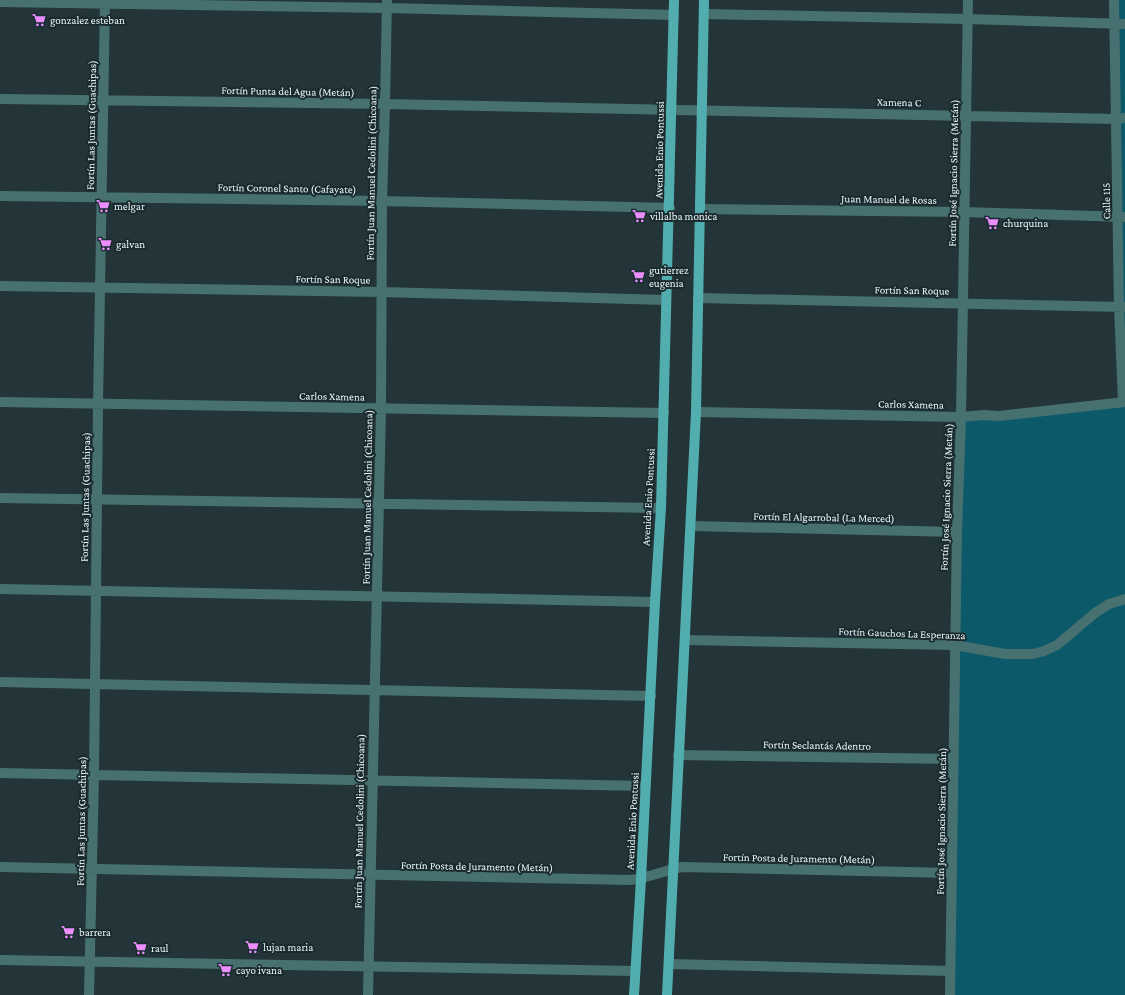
<svg xmlns="http://www.w3.org/2000/svg" width="1125" height="995" viewBox="0 0 1125 995" font-family="'Crimson Pro',serif">
<rect width="100%" height="100%" fill="#233539"/>
<path fill="#0b5969" d="M1115 0H1125V995H953L963 419 1122 405Z"/>
<g fill="none" stroke-linecap="round" stroke-linejoin="round">
<path stroke="#477170" stroke-width="10" d="M1114 0 1119 307 1123 402
M0 2 387 8 674 15
M704 14 967 19 1125 24
M0 99 385 104 1116 119 1125 118
M0 196 382 201 670 208
M700 209 964 212 1125 217
M0 286 381 292 666 300
M698 298 1125 307
M0 402 664 413
M696 412 961 417 984 415 999 416 1125 402
M0 498 661 508
M691 526 957 532
M0 589 655 602
M685 640 955 645 1005 654H1033L1044 651 1057 645 1095 613 1109 604 1125 599
M0 682 651 696
M678 755 954 759
M0 773 646 786
M0 867 630 880C649 878 665 870 683 867L952 873
M0 960 635 971
M669 964 950 971
M89 995 94 775 98 405 105 0
M368 995 381 409 382 201 385 104 387 0
M950 995 957 532 961 417 968 0"/>
<path stroke="#52aeae" stroke-width="10" d="M634 995 641 879 655 602 661 508 674 0
M667 995 696 412 704 0"/>
</g>
<defs>
<g id="supermarket-bare" transform="scale(1.08)"><path d="M-6-5.5h2.5l.6 2H6L4.5 2H-2.5L-4.4-4H-6ZM-1.5 3.2a1.3 1.3 0 1 0 .1 0ZM3 3.2a1.3 1.3 0 1 0 .1 0Z" fill="#ea8dfd" stroke="#192b2f" stroke-width="2.5" paint-order="stroke"/></g>
</defs>
<g fill-rule="evenodd">
<use href="#supermarket-bare" x="39" y="20"/>
<use href="#supermarket-bare" x="103" y="206"/>
<use href="#supermarket-bare" x="639" y="216"/>
<use href="#supermarket-bare" x="992" y="223"/>
<use href="#supermarket-bare" x="105" y="244"/>
<use href="#supermarket-bare" x="638" y="276"/>
<use href="#supermarket-bare" x="68" y="932"/>
<use href="#supermarket-bare" x="252" y="947"/>
<use href="#supermarket-bare" x="140" y="948"/>
<use href="#supermarket-bare" x="225" y="970"/>
</g>
<g text-anchor="middle" stroke-width="4" stroke-linejoin="round" paint-order="stroke">
<g font-size="11" fill="#ecf7fa" stroke="#192b2f" text-anchor="start">
<text x="50" y="24">gonzalez esteban</text>
<text x="114" y="210">melgar</text>
<text x="650" y="220">villalba monica</text>
<text x="1003" y="227">churquina</text>
<text x="116" y="248">galvan</text>
<text x="649" y="274">gutierrez<tspan x="649" dy="13">eugenia</tspan></text>
<text x="79" y="936">barrera</text>
<text x="263" y="951">lujan maria</text>
<text x="151" y="952">raul</text>
<text x="236" y="974">cayo ivana</text>
</g>
<g font-size="11" fill="#ecf7fa" stroke="#192b2f">
<text transform="translate(288 91) rotate(1)" y="4">Fortín Punta del Agua (Metán)</text>
<text transform="translate(899 102) rotate(1)" y="4">Xamena C</text>
<text transform="translate(91 125) rotate(-89)" y="4">Fortín Las Juntas (Guachipas)</text>
<text transform="translate(659 150) rotate(-89)" y="4">Avenida Enio Pontussi</text>
<text transform="translate(371 173) rotate(-89)" y="4">Fortín Juan Manuel Cedolini (Chicoana)</text>
<text transform="translate(953 173) rotate(-89)" y="4">Fortín José Ignacio Sierra (Metán)</text>
<text transform="translate(287 188) rotate(1)" y="4">Fortín Coronel Santo (Cafayate)</text>
<text transform="translate(889 199) rotate(1)" y="4">Juan Manuel de Rosas</text>
<text transform="translate(1106 201) rotate(-91)" y="4">Calle 115</text>
<text transform="translate(333 279) rotate(1)" y="4">Fortín San Roque</text>
<text transform="translate(912 290) rotate(1)" y="4">Fortín San Roque</text>
<text transform="translate(332 396) rotate(1)" y="4">Carlos Xamena</text>
<text transform="translate(911 404) rotate(1)" y="4">Carlos Xamena</text>
<text transform="translate(85 497) rotate(-89)" y="4">Fortín Las Juntas (Guachipas)</text>
<text transform="translate(367 497) rotate(-89)" y="4">Fortín Juan Manuel Cedolini (Chicoana)</text>
<text transform="translate(648 497) rotate(-87)" y="4">Avenida Enio Pontussi</text>
<text transform="translate(946 497) rotate(-88)" y="4">Fortín José Ignacio Sierra (Metán)</text>
<text transform="translate(824 517) rotate(1)" y="4">Fortín El Algarrobal (La Merced)</text>
<text transform="translate(902 633) rotate(2)" y="4">Fortín Gauchos La Esperanza</text>
<text transform="translate(817 745) rotate(1)" y="4">Fortín Seclantás Adentro</text>
<text transform="translate(81 821) rotate(-89)" y="4">Fortín Las Juntas (Guachipas)</text>
<text transform="translate(359 821) rotate(-89)" y="4">Fortín Juan Manuel Cedolini (Chicoana)</text>
<text transform="translate(632 821) rotate(-87)" y="4">Avenida Enio Pontussi</text>
<text transform="translate(941 821) rotate(-89)" y="4">Fortín José Ignacio Sierra (Metán)</text>
<text transform="translate(799 858) rotate(1)" y="4">Fortín Posta de Juramento (Metán)</text>
<text transform="translate(477 866) rotate(1)" y="4">Fortín Posta de Juramento (Metán)</text>
</g>
</g>
</svg>
